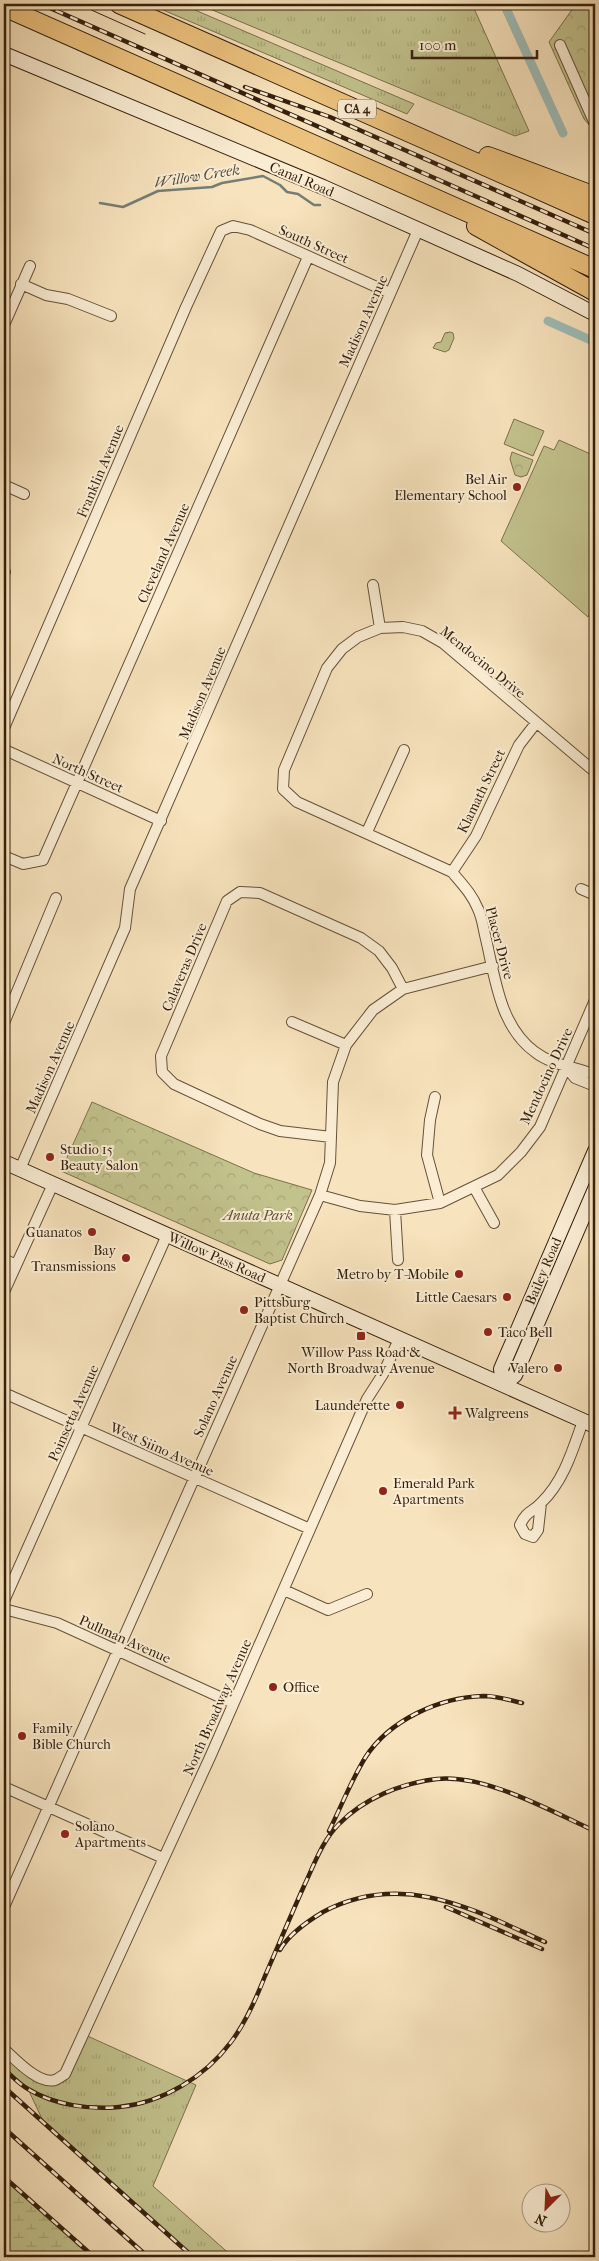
<svg xmlns="http://www.w3.org/2000/svg" width="599" height="2261" viewBox="0 0 599 2261" font-family="'IM FELL French Canon',serif">
<defs>
<pattern id="grass-tufts" width="24" height="20" patternUnits="userSpaceOnUse" patternTransform="scale(1.25)"><rect width="24" height="20" fill="#c2c28d"/><path d="M3 7l-1-3M5 7V3M7 7l1-3M15 17l-1-3M17 17v-4M19 17l1-3" fill="none" stroke="#a7a678"/></pattern>
<pattern id="wetland-marsh" width="20" height="14" patternUnits="userSpaceOnUse" patternTransform="scale(1.25)"><rect width="20" height="14" fill="#c2c28d"/><path d="M1 5h8M5 5V1M11 12h8M15 12V8" fill="none" stroke="#a7a678"/></pattern>
<pattern id="park-crowns" width="20" height="18" patternUnits="userSpaceOnUse" patternTransform="scale(1.25)"><rect width="20" height="18" fill="#c2c28d"/><path d="M2 6a3 3 0 1 1 6 0M12 15a3 3 0 1 1 6 0" fill="none" stroke="#a7a678"/></pattern>
</defs>
<rect width="100%" height="100%" fill="#f7e3bd"/>
<filter id="stains"><feTurbulence type="fractalNoise" baseFrequency=".004" numOctaves="4"/><feColorMatrix values="0 0 0 0 .2 0 0 0 0 .09 0 0 0 0 .02 0 0 0 .5 -.17"/></filter>
<radialGradient id="worn" r=".72"><stop offset=".6" stop-color="#630" stop-opacity="0"/><stop offset="1" stop-color="#630" stop-opacity=".3"/></radialGradient>
<path fill="url(#grass-tufts)" stroke="#7c714d" d="M149 4H181L414 104 407 114Z
M198 4H472L529 131 515 136Z
M83 2034 196 2085 153 2186 233 2257H193L44 2123 28 2089 4 2069V2049L41 2078 65 2074Z"/>
<path fill="url(#wetland-marsh)" stroke="#7c714d" d="M4 2177V2178L93 2257H4Z"/>
<path fill="url(#park-crowns)" stroke="#7c714d" d="M576 4H595V132L584 119 549 42Z
M450 332 453 333 454 338 449 350 445 352 433 348 436 343 441 342 445 333Z
M512 452 533 460 527 475 521 477 515 475 510 459Z
M92 1102 254 1173 312 1190 282 1260 270 1264 61 1171Z"/>
<path fill="#c2c28d" stroke="#7c714d" d="M514 419 544 431 533 456 504 444Z
M559 440 595 456V602L588 617 501 541 544 446 554 450Z"/>
<g fill="none" stroke-linecap="round" stroke-linejoin="round">
<path stroke="#757e74" stroke-width="2.5" d="M100 203 123 207 158 191 212 187 222 183 263 176 280 185 287 192 298 194 314 205H320"/>
<path stroke="#9fbdb8" stroke-width="9" d="M504 4 563 133
M548 321 595 342"/>
<g stroke="#665139" stroke-width="12">
<path id="street" d="M560 45 595 124
M21 284 46 295 68 299 111 316
M4 325 30 266
M4 485 24 494
M4 571 5 572
M373 585 380 628
M4 728 186 307 221 231 233 226 250 230 390 293
M4 748 5 750 161 821
M595 772 443 643 422 631 403 627 380 628 358 637 342 649 327 668 284 770 283 789 297 802 452 872C462 884 472 894 478 909 482 917 483 926 485 935 495 976 499 1026 535 1052 553 1066 575 1066 595 1075
M367 832 404 750
M4 856 23 864 43 860 308 257
M452 872 476 836 519 745 536 723
M581 889 595 895
M292 1022 346 1045
M4 1023 56 898
M566 1067 575 1078 595 1086
M435 1097 430 1120 427 1155 440 1203
M331 1137 280 1131 260 1124 174 1084 162 1072 161 1056 227 901 240 892 260 893 361 938 379 951 392 968 403 989
M20 1169 125 928 130 889 418 230
M474 1187 494 1223
M320 1195 360 1206 395 1210 440 1203 498 1175 521 1152 540 1127 595 1000
M395 1210 398 1260
M4 1259 16 1265
M4 1292 53 1184
M4 1393 310 1529
M541 1503 538 1530 533 1537 525 1534 520 1525C527 1510 532 1513 541 1503 564 1481 573 1449 583 1421
M284 1590 328 1610 367 1594
M4 1601 167 1235
M4 1609 57 1623 233 1703
M4 1787 163 1858
M4 1907 320 1195 330 1163 333 1082 346 1045 373 1010 403 989 493 966
M4 2049C15 2059 39 2085 55 2080 58 2079 62 2076 65 2074L211 1755 367 1399 383 1374 399 1339"/>
</g>
<g stroke="#35200d" stroke-width="16">
<path id="secondary" d="M4 54 323 187 518 274 595 314
M4 1162 595 1426
M503 1385 501 1369 595 1151
M503 1385 515 1375 595 1189"/>
</g>
<g stroke="#35200d" stroke-width="20">
<path id="highway" d="M119 4 595 215
M4 7 595 269
M488 156 595 196
M476 226 595 292"/>
</g>
<use href="#street" stroke="#faedd4" stroke-width="10"/>
<use href="#secondary" stroke="#faedd4" stroke-width="14"/>
<use href="#highway" stroke="#ecc27e" stroke-width="18"/>
<path stroke="#35200d" stroke-width="1" d="M78 4 145 34"/>
<g stroke="#35200d" stroke-width="4.5">
<path id="rail" d="M41 4 595 249
M245 87 330 117 595 234
M329 1831C341 1807 351 1781 365 1758 389 1720 440 1697 484 1696 496 1696 509 1700 522 1703
M446 1907 542 1949
M280 1950C289 1934 308 1921 323 1912 403 1870 472 1909 545 1942
M4 2069C12 2076 19 2084 28 2089 54 2105 90 2110 119 2107 162 2103 205 2077 231 2042 246 2022 256 1999 265 1976 278 1946 291 1915 304 1886 314 1865 322 1841 339 1824 363 1799 401 1783 437 1779 486 1774 550 1811 595 1831
M4 2087 193 2257
M4 2128 148 2257
M4 2177 94 2257
M212 2255 214 2257"/>
</g>
<use href="#rail" stroke="#faedd4" stroke-width="2.5" stroke-dasharray="8" stroke-linecap="butt"/>
</g>
<g fill="#8f2418" stroke="#faedd4" stroke-width="2">
<circle cx="517" cy="487" r="5"/>
<circle cx="50" cy="1157" r="5"/>
<circle cx="92" cy="1232" r="5"/>
<circle cx="126" cy="1258" r="5"/>
<circle cx="459" cy="1274" r="5"/>
<circle cx="507" cy="1297" r="5"/>
<circle cx="244" cy="1310" r="5"/>
<circle cx="488" cy="1332" r="5"/>
<rect x="356" y="1331" width="10" height="10" rx="2.5"/>
<circle cx="558" cy="1368" r="5"/>
<circle cx="400" cy="1405" r="5"/>
<path d="M452.5 1405.5h5v5h5v5h-5v5h-5v-5h-5v-5h5z"/>
<circle cx="383" cy="1491" r="5"/>
<circle cx="273" cy="1687" r="5"/>
<circle cx="22" cy="1736" r="5"/>
<circle cx="65" cy="1834" r="5"/>
</g>
<g text-anchor="middle" stroke-width="4" stroke-linejoin="round" paint-order="stroke">
<rect fill="#faedd4" stroke="#705e49" stroke-width="1" x="338" y="99.5" width="38" height="19" rx="4"/>
<g font-size="12" font-weight="bold" fill="#35200d">
<text x="357" y="113">CA 4</text>
</g>
<g font-size="14" fill="#35200d" stroke="#faedd4">
<text transform="translate(302 179) rotate(23)" y="5">Canal Road</text>
<text transform="translate(314 244) rotate(24)" y="5">South Street</text>
<text transform="translate(363 321) rotate(-66)" y="5">Madison Avenue</text>
<text transform="translate(100 471) rotate(-67)" y="5">Franklin Avenue</text>
<text transform="translate(163 553) rotate(-66)" y="5">Cleveland Avenue</text>
<text transform="translate(483 662) rotate(39)" y="5">Mendocino Drive</text>
<text transform="translate(202 693) rotate(-67)" y="5">Madison Avenue</text>
<text transform="translate(88 773) rotate(24)" y="5">North Street</text>
<text transform="translate(481 791) rotate(-64)" y="5">Klamath Street</text>
<text transform="translate(500 943) rotate(75)" y="5">Placer Drive</text>
<text transform="translate(184 967) rotate(-67)" y="5">Calaveras Drive</text>
<text transform="translate(50 1067) rotate(-66)" y="5">Madison Avenue</text>
<text transform="translate(546 1076) rotate(-65)" y="5">Mendocino Drive</text>
<text transform="translate(217 1257) rotate(24)" y="5">Willow Pass Road</text>
<text transform="translate(543 1271) rotate(-67)" y="5">Bailey Road</text>
<text transform="translate(215 1396) rotate(-66)" y="5">Solano Avenue</text>
<text transform="translate(73 1413) rotate(-66)" y="5">Poinsetta Avenue</text>
<text transform="translate(162 1449) rotate(24)" y="5">West Siino Avenue</text>
<text transform="translate(125 1639) rotate(24)" y="5">Pullman Avenue</text>
<text transform="translate(217 1707) rotate(-66)" y="5">North Broadway Avenue</text>
</g>
<g font-size="14" fill="#35200d" stroke="#faedd4" text-anchor="start">
<text x="507" y="484" text-anchor="end">Bel Air<tspan x="507" dy="16">Elementary School</tspan></text>
<text x="60" y="1154">Studio 15<tspan x="60" dy="16">Beauty Salon</tspan></text>
<text x="82" y="1237" text-anchor="end">Guanatos</text>
<text x="116" y="1255" text-anchor="end">Bay<tspan x="116" dy="16">Transmissions</tspan></text>
<text x="449" y="1279" text-anchor="end">Metro by T-Mobile</text>
<text x="497" y="1302" text-anchor="end">Little Caesars</text>
<text x="254" y="1307">Pittsburg<tspan x="254" dy="16">Baptist Church</tspan></text>
<text x="498" y="1337">Taco Bell</text>
<text x="361" y="1357" text-anchor="middle">Willow Pass Road &amp;<tspan x="361" dy="16">North Broadway Avenue</tspan></text>
<text x="548" y="1373" text-anchor="end">Valero</text>
<text x="390" y="1410" text-anchor="end">Launderette</text>
<text x="465" y="1418">Walgreens</text>
<text x="393" y="1488">Emerald Park<tspan x="393" dy="16">Apartments</tspan></text>
<text x="283" y="1692">Office</text>
<text x="32" y="1733">Family<tspan x="32" dy="16">Bible Church</tspan></text>
<text x="75" y="1831">Solano<tspan x="75" dy="16">Apartments</tspan></text>
</g>
<g font-size="14" font-style="italic" fill="#5f5133" stroke="#faedd4">
<text x="258" y="1220">Anuta Park</text>
</g>
<g font-size="15" font-style="italic" fill="#554f40" stroke="#faedd4">
<text transform="translate(197 176) rotate(-9)" y="5">Willow Creek</text>
</g>
</g>
<rect width="599" height="2261" fill="none" stroke="#f7e3bd" stroke-width="20"/>
<rect x="5" y="5" width="589" height="2251" fill="none" stroke="#35200d" stroke-width="2.5"/>
<rect x="10" y="10" width="579" height="2241" fill="none" stroke="#35200d"/>
<g transform="translate(546 2208) rotate(204)"><circle r="24" fill="#faedd4" stroke="#ab9b84"/>
<path d="M0-4L9 19L0 12L-9 19Z" fill="#8f2418"/>
<text y="-8" font-size="14" font-weight="bold" text-anchor="middle" fill="#35200d">N</text>
</g>
<path d="M412 50v8h125v-8" fill="none" stroke="#35200d" stroke-width="2.5"/>
<text x="419" y="50" font-size="15" fill="#35200d" stroke="#faedd4" stroke-width="4" paint-order="stroke">100 m</text>
<rect width="100%" height="100%" filter="url(#stains)"/>
<rect width="100%" height="100%" fill="url(#worn)"/>
</svg>
